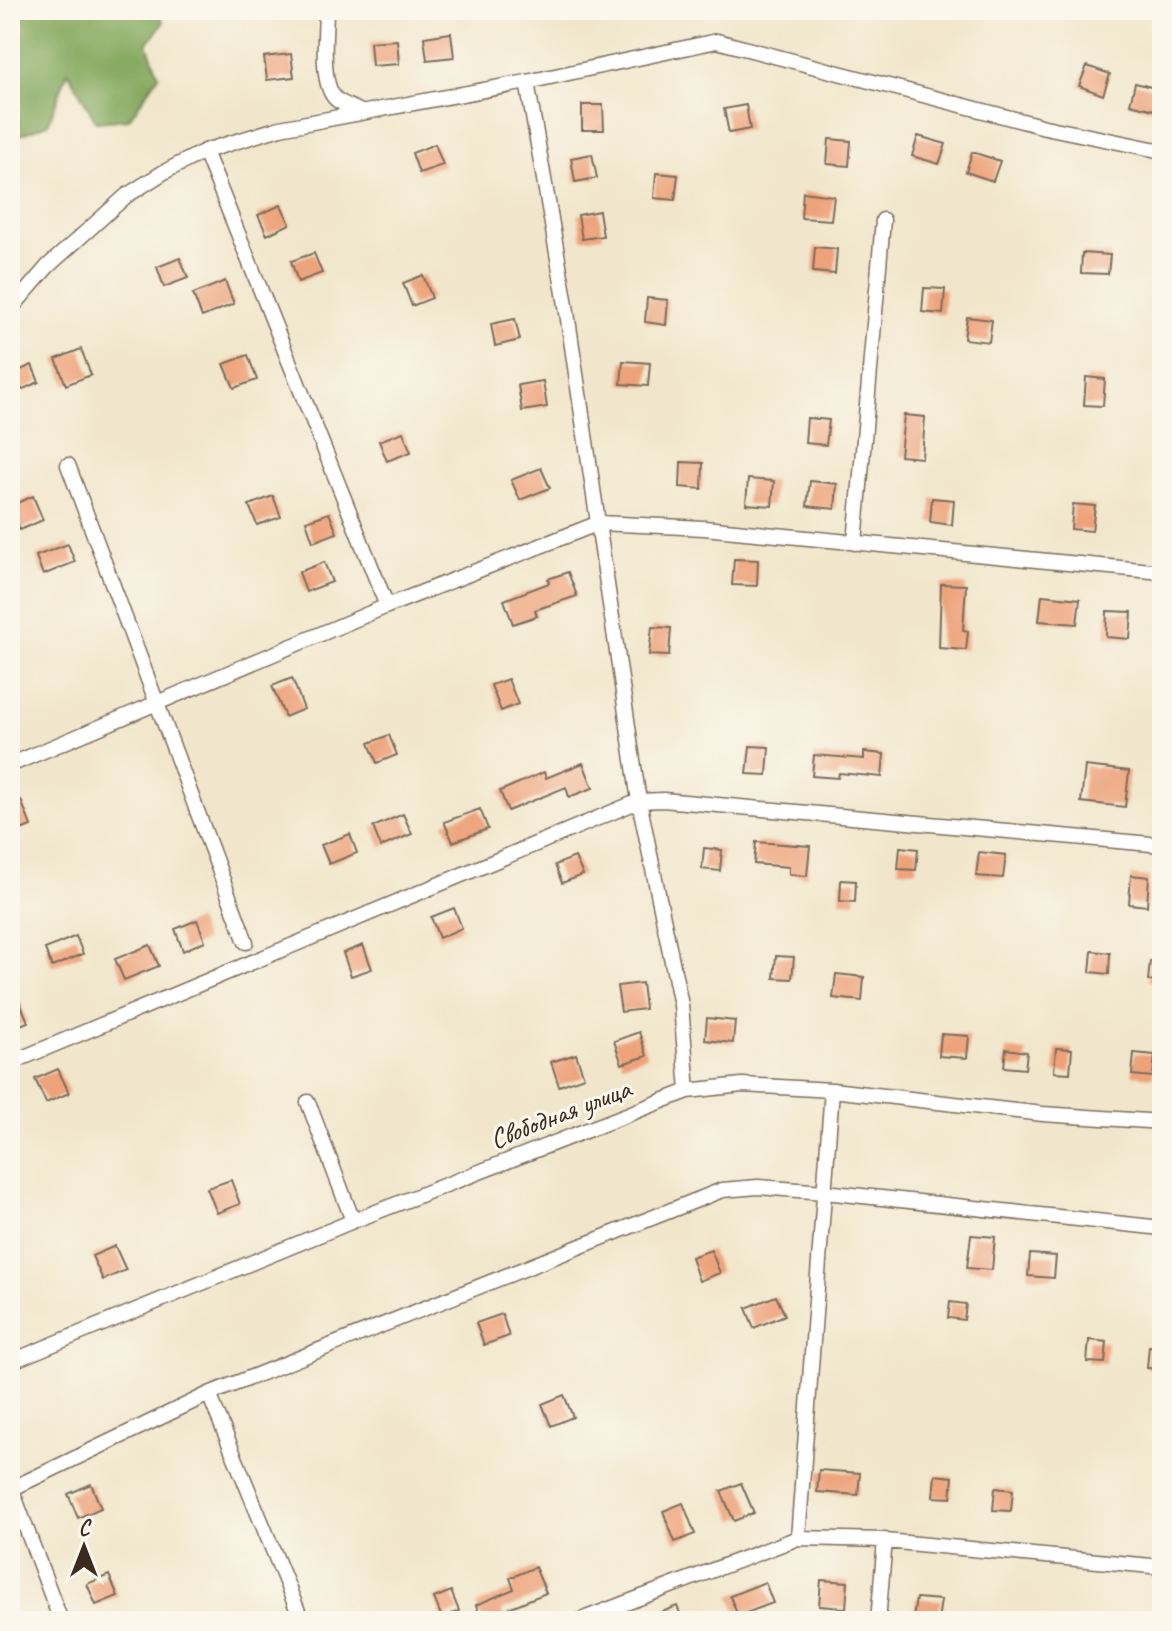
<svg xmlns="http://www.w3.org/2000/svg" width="1172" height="1631" viewBox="0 0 1172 1631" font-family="Caveat,sans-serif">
<rect width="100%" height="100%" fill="#fbf7ec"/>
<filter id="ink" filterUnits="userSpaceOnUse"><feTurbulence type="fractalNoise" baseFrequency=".0125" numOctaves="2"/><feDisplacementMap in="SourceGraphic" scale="16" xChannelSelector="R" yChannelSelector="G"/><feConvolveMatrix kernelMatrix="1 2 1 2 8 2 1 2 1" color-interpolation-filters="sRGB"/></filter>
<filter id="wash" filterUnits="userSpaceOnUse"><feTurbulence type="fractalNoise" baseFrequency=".006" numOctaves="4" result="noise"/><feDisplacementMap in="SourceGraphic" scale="32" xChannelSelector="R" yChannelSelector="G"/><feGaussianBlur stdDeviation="1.8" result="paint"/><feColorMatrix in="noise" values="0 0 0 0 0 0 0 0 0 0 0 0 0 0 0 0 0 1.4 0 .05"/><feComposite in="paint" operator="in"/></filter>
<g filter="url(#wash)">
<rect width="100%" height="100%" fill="#f1e6cb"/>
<path fill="#85a95e" stroke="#606a3e" stroke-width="2" d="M10 10H159L163 23 147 44 159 75 129 119 96 122 68 71 48 124 10 139Z"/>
<g id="blocks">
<path fill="#eda279" d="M451 33 454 57 427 60 424 37Z
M397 40 399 64 372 66 370 42Z
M291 54 294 77 267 80 264 57Z
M1087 66 1110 74 1103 95 1079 86Z
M1135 83 1159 89 1154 110 1130 104Z
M582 105H603L604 130H582Z
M746 105 750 129 729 133 724 109Z
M918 136 946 144 939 164 912 156Z
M829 139 851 141 849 166 827 164Z
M435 144 443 165 419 173 412 153Z
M972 152 1000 161 993 181 966 172Z
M592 154 597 178 575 182 571 158Z
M656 173 678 175 675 200 654 198Z
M803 192 834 196 831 220 801 218Z
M281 205 290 224 267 235 258 215Z
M599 211 603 236 582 239 578 215Z
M815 247 837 249 835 274 813 272Z
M314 253 322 273 298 282 291 261Z
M1082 253 1110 255 1108 274 1081 273Z
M180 258 188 278 164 287 157 267Z
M423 275 432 298 412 306 403 283Z
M225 281 234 304 202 317 193 294Z
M924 288 945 289 943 314 922 312Z
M647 298 668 300 666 325 645 322Z
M967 317 992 320 989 342 964 339Z
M515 319 520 340 495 346 491 324Z
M81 349 91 375 66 385 56 359Z
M248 355 257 380 234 388 224 364Z
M623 361 650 363 648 386 621 384Z
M32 365 39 382 21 390 13 373Z
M1086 377 1105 379 1103 406 1084 405Z
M543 381 547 407 522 411 518 385Z
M904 415 925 417 922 458 900 456Z
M807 418 829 420 826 445 805 443Z
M403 432 411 452 387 461 379 441Z
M681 462 703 463 702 489 680 487Z
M541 468 550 488 520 500 511 480Z
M748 479 774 481 772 506 746 504Z
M810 481 837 484 835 509 807 506Z
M33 496 43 520 20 530 10 506Z
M273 496 281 517 257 525 249 505Z
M932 498 954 500 952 525 930 522Z
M1073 504 1095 506 1092 531 1071 529Z
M329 513 337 533 313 542 306 521Z
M68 544 75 562 43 575 36 556Z
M734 559 758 560 757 586 732 585Z
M324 562 332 582 306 592 299 572Z
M568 572 577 596 535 610 537 616 513 624 504 600 549 583 548 579Z
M941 584 966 585 963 630 968 631 966 650 939 648Z
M1042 595 1080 599 1077 624 1039 621Z
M1107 611 1132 612 1130 639 1106 637Z
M652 627 671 628 669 656 649 655Z
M292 678 304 709 285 717 272 686Z
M508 679 518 704 501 711 491 685Z
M389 735 397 755 377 763 369 743Z
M750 746 769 747 767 775 747 774Z
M864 752 884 754 882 777 839 773 838 778 812 776 814 755 864 759Z
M583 763 593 788 569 797 566 787 508 811 500 791 544 772 546 778Z
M1085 766 1129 771 1125 807 1081 802Z
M21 800 31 826 10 834V805Z
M480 809 488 829 453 842 444 822Z
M403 814 412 834 381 847 373 827Z
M350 834 357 853 329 864 321 845Z
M756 842 810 846 807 876 789 874V867L754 864Z
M900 847 918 849 916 870 898 869Z
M704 848 722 850 720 871 702 869Z
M979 852 1006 855 1003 878 976 876Z
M575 857 583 875 562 883 555 865Z
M1131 875 1149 877 1147 906 1129 904Z
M841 880 856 881 855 902 840 901Z
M454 908 462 928 439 938 431 917Z
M197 920 205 941 183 951 175 929Z
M76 936 83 954 52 967 45 949Z
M150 945 159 966 124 980 115 959Z
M363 945 372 969 351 976 343 953Z
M1092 951 1110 953 1109 974 1090 972Z
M776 956 794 957 792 979 774 978Z
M1150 961 1162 962V982L1148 981Z
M836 974 864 977 862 1001 833 998Z
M10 978 28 1022 10 1029Z
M642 983 645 1009 621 1012 617 986Z
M707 1018 735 1021 733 1043 705 1040Z
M639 1032 647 1056 622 1064 614 1041Z
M941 1034 969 1036 967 1058 939 1056Z
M1056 1048 1072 1049 1070 1073 1054 1072Z
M1006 1049 1027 1052 1025 1069 1004 1067Z
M1134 1053 1155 1055 1153 1077 1132 1075Z
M576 1054 584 1077 559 1086 551 1062Z
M58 1069 69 1093 46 1103 35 1079Z
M231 1180 240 1204 217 1213 207 1188Z
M971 1235 995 1237 992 1270 967 1268Z
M115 1246 126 1270 103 1280 92 1256Z
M711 1250 720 1273 699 1281 691 1257Z
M1030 1254 1056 1256 1054 1278 1028 1276Z
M776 1296 785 1315 754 1328 746 1308Z
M950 1302 966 1304 964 1320 948 1318Z
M502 1314 509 1336 484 1345 476 1323Z
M1089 1340 1107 1342 1105 1363 1087 1362Z
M1149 1346 1162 1347V1369L1147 1368Z
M564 1395 573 1417 551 1426 542 1404Z
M819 1470 860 1473 858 1495 817 1492Z
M935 1475 953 1477 951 1498 933 1497Z
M741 1483 754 1513 734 1521 721 1491Z
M91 1484 101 1508 78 1518 68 1494Z
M995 1488 1013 1490 1011 1511 993 1510Z
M683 1503 695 1534 675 1542 663 1511Z
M535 1567 546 1593 501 1611 504 1617 494 1621H482L476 1605 514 1589 510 1578Z
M109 1575 118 1596 96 1605 87 1584Z
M821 1580 848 1582 846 1608 819 1606Z
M765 1582 773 1603 738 1616 730 1596Z
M451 1591 459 1611 442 1618 434 1598Z
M916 1598 941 1600 938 1621 913 1619Z
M677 1606 683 1621H642V1620Z"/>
</g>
</g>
<g filter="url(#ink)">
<use href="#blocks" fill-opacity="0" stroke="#7b6c5b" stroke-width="2"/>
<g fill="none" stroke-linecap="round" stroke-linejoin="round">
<g stroke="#7b6c5b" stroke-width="17">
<path id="minor" d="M326 10C326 32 319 86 337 100 344 105 353 108 361 112
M536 80 527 82 565 299 639 801 681 1005 688 1091
M205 151 387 606
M10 310 48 266 126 196 164 172 205 151 280 128 527 82 717 41 1045 127 1162 151
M68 465 246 942
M855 543 883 220
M10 765 387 606 599 523 704 528 1162 572
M10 1063 639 801 663 800 1162 845
M832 1090 798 1538 885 1540 878 1621
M308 1102 353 1221
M10 1362 353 1221 688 1091 742 1085 832 1090 1043 1114 1162 1122
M209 1394 302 1621
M10 1485 61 1621
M11 1489 209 1394 722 1190 758 1187 825 1192 1162 1228
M875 1540 1162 1567
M578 1621 798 1538H807"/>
</g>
<use href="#minor" stroke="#fff" stroke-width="14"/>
</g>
</g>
<g text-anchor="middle" stroke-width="6" stroke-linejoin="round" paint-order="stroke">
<g font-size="28" fill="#3b2a1e" stroke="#fbf7ec">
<text transform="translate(560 1113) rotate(-21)" y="10">Свободная улица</text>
</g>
</g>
<rect width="1172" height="1631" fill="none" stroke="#fbf7ec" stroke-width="40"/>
<g transform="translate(84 1547)" stroke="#fbf7ec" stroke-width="6" paint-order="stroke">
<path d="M0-6L14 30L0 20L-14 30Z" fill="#3b2a1e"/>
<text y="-12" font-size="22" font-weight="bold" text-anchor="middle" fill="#3b2a1e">С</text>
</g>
</svg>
